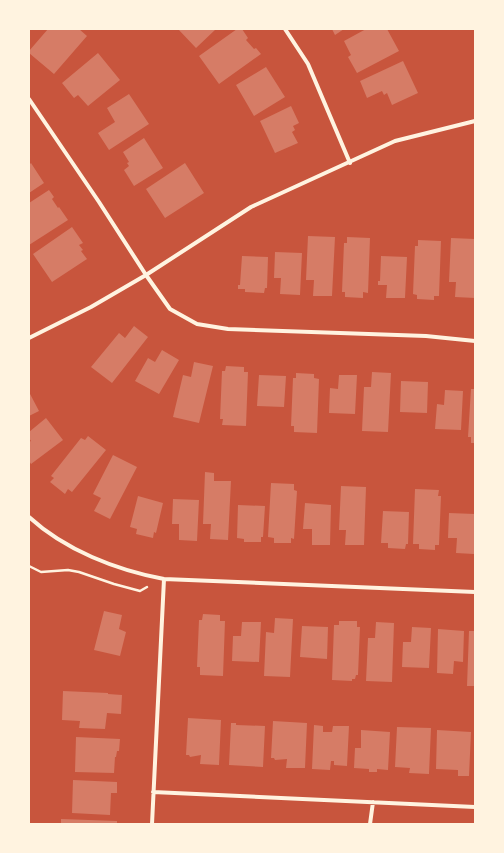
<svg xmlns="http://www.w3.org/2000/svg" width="504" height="853" viewBox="0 0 504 853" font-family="'DejaVu Sans',sans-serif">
<rect width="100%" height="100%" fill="#c8553d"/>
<path fill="#d67c66" d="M48 29H79L87 36 54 74 29 53V51Z
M178 29H216L196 48Z
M237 29H242L248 38 246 40 254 49 256 48 261 54 219 84 199 56Z
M332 29H344L335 35Z
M366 29H387L399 51 357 73 348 57 351 55 344 41Z
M98 53 120 80 88 106 78 95 74 98 62 83Z
M403 61 418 93 392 105 387 93 384 95 382 91 367 98 360 81Z
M266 67 285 97 254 116 236 85Z
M129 94 149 124 109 150 98 133 115 122 107 108Z
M291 106 299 123 293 126 295 130 292 132 298 143 275 153 260 121Z
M144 138 163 168 134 186 124 170 129 166 127 163 129 162 123 152Z
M31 163 44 183 29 193V165Z
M185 163 204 193 165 218 146 189Z
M49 190 54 197 52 199 58 208 59 207 68 220 29 245V203Z
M72 227 83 243 79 245 83 250 81 251 87 259 52 282 33 254Z
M308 236 335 237 332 296H313L314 280H306Z
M347 237 370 238 368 293 363 292V298L345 297V292H342L344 243H347Z
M451 238 475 239V298L455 297 456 282H449Z
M418 240 441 241 439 296H434V300L417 299V295L413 294 415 246H418Z
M275 252 302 253 300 295 280 294 281 278H274Z
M242 256 268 257 267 288H265L264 293 245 292V289H238V285H240Z
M381 256 407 257 405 298H386L387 285H378V281H380Z
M134 326 148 337 112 383 91 367 119 333 125 338Z
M162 350 179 360 159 394 135 381 148 358 155 362Z
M194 362 213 366 199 423 173 417 183 375 191 377Z
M226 366 244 367V372H248L246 426 222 425 223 419H220L222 371H225Z
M372 372 391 373 388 432 362 431 364 387H371Z
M296 373 314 374V378L319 379 317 433 294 432V426H291L293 378H296Z
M259 375 286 376 284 407 257 406Z
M339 375H357L355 414 329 413 330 388 338 389Z
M401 381 428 382 427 413 400 412Z
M474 385H475V443H471V437H468L471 389H474Z
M445 390 463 391 461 430 435 429 437 404 444 405Z
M29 392 39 411 29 416Z
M46 418 63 440 31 464 29 461V442L31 441 29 438V432Z
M88 436 106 450 72 492 68 489 65 494 50 482 54 478 51 476 81 438 85 440Z
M113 455 137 467 110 519 94 511 101 498 93 494Z
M205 472 214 473V481H231L228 540 210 539 211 524H203Z
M271 483 294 484V490L297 491 294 539 291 538V543H274V538L268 537Z
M341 486 366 487 364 545H345L346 530H339Z
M415 489 439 490 438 496H441L439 545H435V550L419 549V544H413Z
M138 496 163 503 156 533 154 532 153 538 136 534 137 529 130 527Z
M173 499 199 500 197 541 179 540V524H172Z
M305 503 331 505 330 545H312V529H303Z
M238 505 265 506 263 537H261V542H244V539L237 538Z
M383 511 409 512 408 544H406L405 549 388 548V543H381Z
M449 513 475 514 474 554 456 553 457 538H448Z
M104 611 122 615 119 629 126 632 120 656 94 650Z
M203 614 220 615V621H225L223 676 200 675V667H197L199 620H202Z
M275 618 293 619 290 677 264 676 266 632 274 633Z
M339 621H357V627H360L358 675H356L355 679H352V681L332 680 334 625H339Z
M242 622H261L259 662 232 661 233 636H241Z
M376 622 394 623 392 682 366 681 368 638H375Z
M302 626 328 627 327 659 300 657Z
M412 627 431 628 429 668 402 667 403 642H411Z
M438 629 464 631 463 662 454 661 453 674 437 673Z
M469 631H475V686H467Z
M63 691 108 693V694L122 695 121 714 107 713 105 729 79 728 80 721 62 720Z
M188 718 221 720 219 765 200 764 201 755 190 757 189 755H186Z
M273 721 307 723 305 768H286L287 759 275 760 274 758H271Z
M231 723H236V725L265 726 263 767 229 765Z
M314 725 323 726V732H332L333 726H349L347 766 334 765V761H331L330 770 312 769Z
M397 727 431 728 429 774 409 773 410 768 395 767Z
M361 730 390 732 388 770 377 769V772H369V769L354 768 355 748H361Z
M437 730 471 732 469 776H458V770L436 769Z
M76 737 120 739 119 751H117L116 757H115L114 773 75 772Z
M73 780 117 782V793H111L110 815 72 813Z
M61 819 117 821V824H61Z"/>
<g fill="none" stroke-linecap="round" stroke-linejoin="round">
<path stroke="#fff3e0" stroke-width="2.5" d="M29 566 41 572 68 570 79 572 114 584 140 591 147 587"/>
<path stroke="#fff3e0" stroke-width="4" d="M285 29 308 64 350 163
M29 99 99 202 146 275 170 309 197 324 228 329 426 336 475 341
M29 338 91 307 146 275 251 207 395 141 475 121
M29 517C65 550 116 570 164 579L475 592
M153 792 475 807
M152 824 164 579
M370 824 373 802"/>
</g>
<rect width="504" height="853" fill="none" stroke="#fff3e0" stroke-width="60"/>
</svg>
